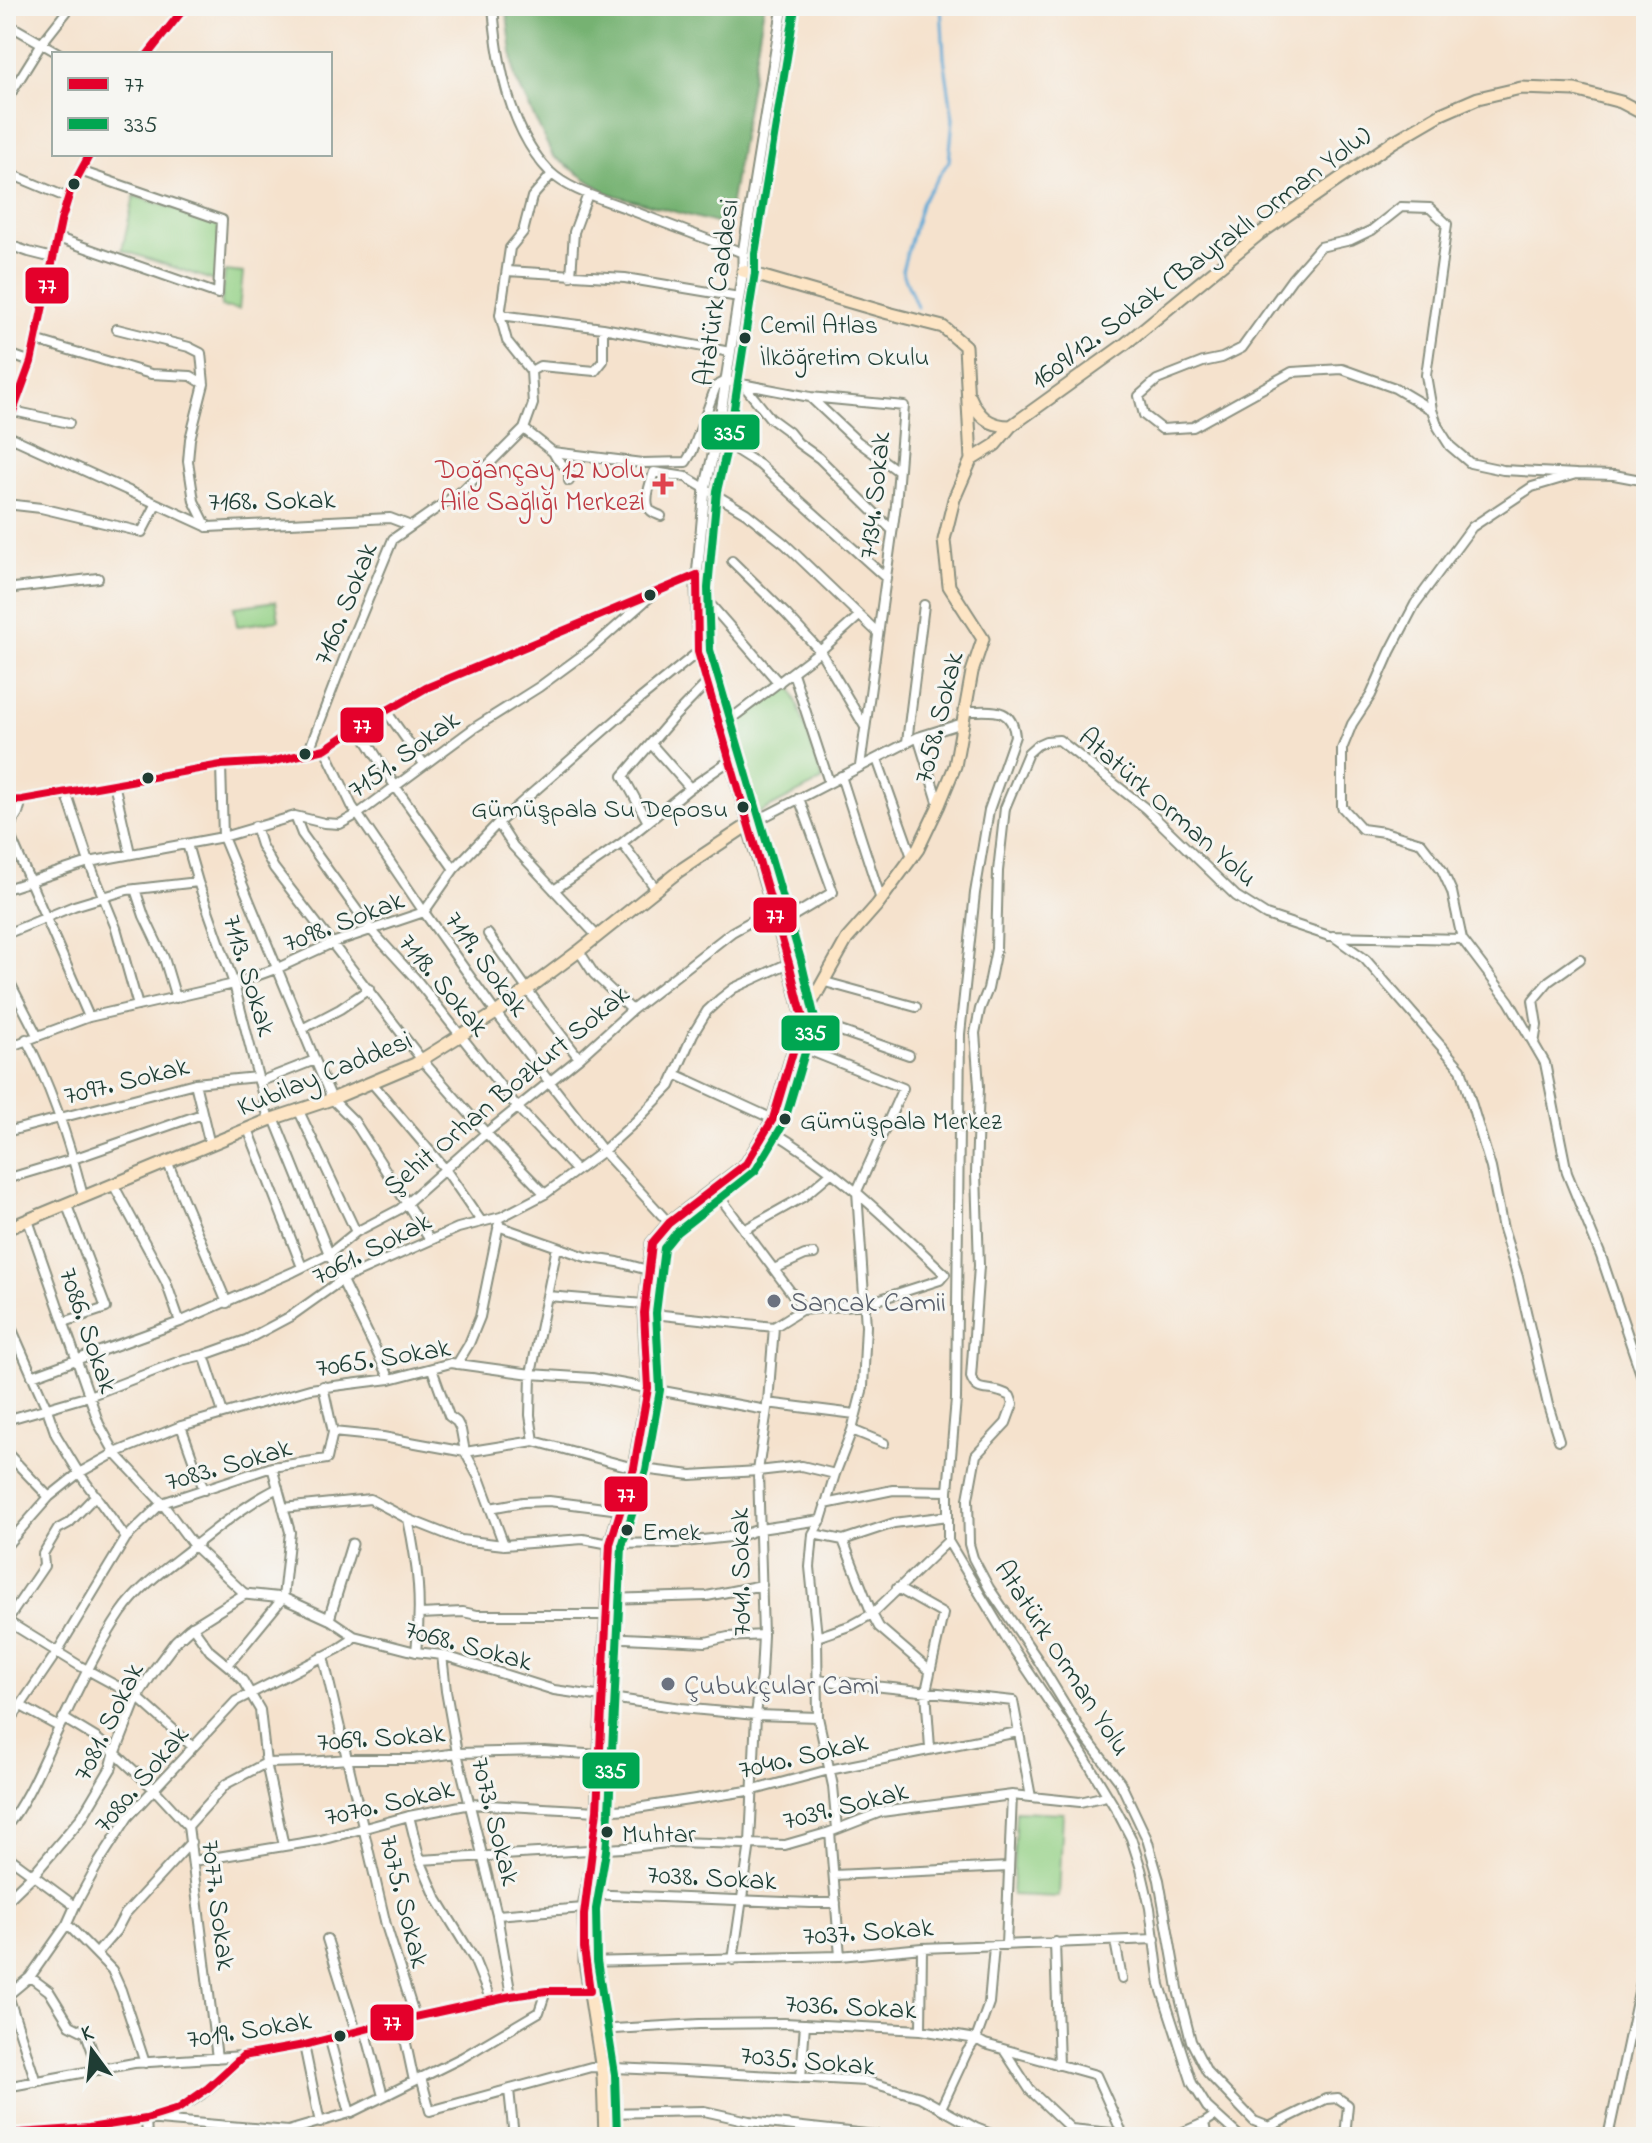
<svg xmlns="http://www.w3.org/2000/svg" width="1652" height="2143" viewBox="0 0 1652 2143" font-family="'Indie Flower',sans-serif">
<rect width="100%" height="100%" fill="#f6f6f2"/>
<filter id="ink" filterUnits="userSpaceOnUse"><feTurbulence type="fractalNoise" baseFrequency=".0125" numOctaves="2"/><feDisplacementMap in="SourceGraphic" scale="16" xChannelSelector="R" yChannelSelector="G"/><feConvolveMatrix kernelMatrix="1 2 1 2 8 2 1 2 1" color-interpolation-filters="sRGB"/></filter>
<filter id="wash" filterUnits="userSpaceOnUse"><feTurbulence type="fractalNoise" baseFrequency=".006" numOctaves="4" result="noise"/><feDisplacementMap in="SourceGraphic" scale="32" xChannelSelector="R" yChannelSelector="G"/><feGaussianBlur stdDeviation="1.8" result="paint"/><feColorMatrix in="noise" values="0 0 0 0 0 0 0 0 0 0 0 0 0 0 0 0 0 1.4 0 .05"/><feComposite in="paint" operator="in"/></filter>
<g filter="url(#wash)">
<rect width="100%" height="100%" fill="#f5e2cd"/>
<path fill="#93d084" stroke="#59865c" stroke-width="2" d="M134 196 219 222 218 282 122 250Z
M225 271 243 273 239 309 221 307Z
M276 601 279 620 237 626 234 607Z
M789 679 823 780 751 817 724 727Z
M1016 1811 1063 1813 1059 1897 1012 1895Z"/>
<path fill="#76b272" stroke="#4a7853" stroke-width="2" d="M506 6H764L727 226 607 193 553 156 515 78Z"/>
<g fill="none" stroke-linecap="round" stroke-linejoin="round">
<path stroke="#5da8d5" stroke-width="3" d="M917 307 902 270 922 201 949 161 953 119 944 57 941 6"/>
</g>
</g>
<g filter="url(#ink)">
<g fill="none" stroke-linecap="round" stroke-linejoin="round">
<g stroke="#8a9080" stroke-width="12">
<path id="minor" d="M493 6C497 62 510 131 550 172 570 191 603 199 628 209 666 224 705 238 743 253
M6 23 60 54
M148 54 186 6
M6 101 42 43 71 6
M6 172 68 198
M58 238 218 294 222 220 80 171
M6 244 29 252 53 258
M507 271 625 278 739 297
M571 276 574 232 588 194
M500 315 603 328 730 352
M117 329 189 347 201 353 204 384 190 439 188 461 194 501 207 527
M35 340 151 374 191 376 204 384
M6 353 31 362
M531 371 540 366 595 371 603 361V328
M742 383 770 418 789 432 798 443 819 458 891 529
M810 397 857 441 898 471
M1432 410 1395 388 1342 369 1292 372 1193 427 1162 429 1144 415 1139 396 1157 380 1203 362 1222 358 1242 348 1292 279 1320 247 1351 240 1372 230 1401 207 1430 208 1447 224 1426 375 1432 410 1438 427 1450 446 1470 463 1503 470 1576 474
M13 411 69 423
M6 416 13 411 31 362 61 221 71 189 90 154
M524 429 553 452 642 463 686 462 692 452 716 386 726 381 810 397 904 406 896 505 860 766
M6 435 208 527 390 518 411 526
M717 438 760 465 886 578
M6 451 10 438
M553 452 557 459 569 471V481
M6 504 41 508 142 532 156 505
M661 516C657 514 651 513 649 508 644 499 651 481 654 472L686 477 746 513 785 544 878 633
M732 561 786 614 820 651 865 727
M696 588 779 683
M6 589 98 578
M793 673 829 782
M386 711 424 764
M965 711C989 712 1012 704 1015 736L989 810 975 893 960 1034 956 1399 948 1491V1541L1010 1644 1068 1730 1117 1811 1131 1838 1141 1869 1150 1908 1160 1985 1192 2083 1207 2107 1240 2137
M358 727 395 786 454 869
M719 728 820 651 859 616
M918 737 939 805
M907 742 924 605
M652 745 690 788
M325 749 352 806 424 912 496 1013 603 1151 669 1223
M308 753 350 643 393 539 463 490 524 429 533 404 531 371 507 341 500 315 510 248 523 232 532 197 552 174
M877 759 912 857
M221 765 223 837 315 1060 332 1099 354 1121 430 1240
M841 776 881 900
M114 783 130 853
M66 792 89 862 116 928 138 1006
M295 816 302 834 372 931 415 978 518 1108 576 1170
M648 822 623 776 672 719 707 683
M498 823 513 846 597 936
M748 825 918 737 963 723
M255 826 261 845 274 868 422 1060 486 1133 545 1194
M8 831 89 1017
M6 832 18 813 22 800
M622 843 656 889
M187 844 198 882 234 984 269 1120
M6 889 89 862 223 837 295 816 324 823 340 824 358 814 474 728 539 687 592 648 651 596
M135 889 144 916 164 958 176 998
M554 890 622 843 690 788 729 761
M778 925 833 892 799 798
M6 934 74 906 127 890 198 882
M488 934 542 1010 579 1058
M1333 936 1365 959 1461 1069 1491 1168 1503 1229 1518 1277 1548 1405 1559 1440
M1462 939 1452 892 1442 870 1421 843 1384 832 1362 829 1342 807V749L1352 724 1371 695 1390 652 1415 604 1472 527 1532 487 1576 474 1614 475 1646 481
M579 951 594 974 632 1010
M6 975 37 1035
M825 982 916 1007
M803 1018 909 1055
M302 1029 340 1009 369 989
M26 1039C51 1086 70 1145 83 1196
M793 1044 903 1088 857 1191 866 1326 863 1387 852 1430 835 1474 821 1520 813 1534 810 1567 817 1637 818 1717 833 1786 837 1829
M1534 1044 1537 1025 1533 1000 1549 981 1580 959
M6 1048 89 1017 234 984 278 968 332 943 424 912 454 869 498 823 640 699 698 652
M675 1074 773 1119
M259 1082 315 1060
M195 1083 210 1145
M372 1083 445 1169 481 1221
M298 1109 356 1232
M274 1118 329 1254 390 1379
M767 1128C836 1168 888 1220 945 1274
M248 1129 302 1267
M6 1132 195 1083 257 1077
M167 1161 227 1303
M6 1179 73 1159 202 1114
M113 1184 166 1282 180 1322
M713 1188 799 1303 801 1310
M28 1220 99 1424 115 1453 162 1503 194 1546 245 1594
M498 1226 586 1257 618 1262 648 1270
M744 1230 803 1197 832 1172
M774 1269 805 1255 814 1254
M548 1296 644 1304
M644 1313 774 1327 801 1310 865 1304 940 1280 945 1274
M6 1316 47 1409 56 1435 79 1473 126 1538
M64 1322 106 1308 66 1203
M204 1355 223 1413
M457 1364 469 1344 480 1317 499 1224
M432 1369 449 1416 457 1422 461 1430 465 1452 480 1480 504 1545
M32 1376 180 1322 293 1272 329 1254 356 1232 400 1209 486 1133 579 1058 632 1010 732 932 773 909
M323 1386 333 1432 383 1437 465 1452 534 1441 634 1468 691 1475 758 1471 802 1466 835 1474
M767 1403 855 1414
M6 1420 89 1396 185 1359 204 1355 246 1340 291 1316 343 1279 458 1228 501 1217 545 1194 603 1151 635 1122 670 1086 693 1034 707 1011 720 999 734 988 789 963
M181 1426 204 1490
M852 1430 884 1443
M534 1441 530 1415 531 1374 557 1247
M6 1452 49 1497
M825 1504 893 1490 948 1491
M283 1508 370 1499 408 1519 461 1540 504 1545 583 1539 610 1544 675 1543 739 1536 760 1529 821 1520
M490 1508 523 1502 549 1501 620 1510
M408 1519C418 1566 422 1604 416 1652
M813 1534 843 1540 894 1523 948 1516
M843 1540 872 1614 879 1627 929 1670
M6 1546 49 1497 79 1473 115 1453 181 1426 310 1389 390 1379 451 1363 531 1374 592 1378 766 1410
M897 1588 943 1614 926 1691 930 1748
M606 1599 707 1596 762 1585
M420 1614 463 1612 477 1615H605
M329 1619 354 1636 416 1652 442 1655 554 1690 681 1708 756 1715 818 1717
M7 1621 80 1666 137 1697 193 1747
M6 1622 44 1566 43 1554 58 1529 69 1523 96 1495
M192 1626 210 1651 233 1670 243 1681 260 1710 266 1763 284 1846
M604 1637 706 1642 728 1637 763 1635
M817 1637 852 1625 872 1614 948 1541
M442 1655 446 1691 457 1753 497 1915 511 1996
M323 1656 386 1925 415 2017
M228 1665 283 1598 290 1532 272 1467
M818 1680 1013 1701 1031 1797
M21 1706 59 1727
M63 1718 96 1738 115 1753 155 1790 188 1826 217 2058
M6 1727 57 1652 126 1538 162 1503 272 1467 327 1459 333 1432
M409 1816 420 1860 436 1897 474 1959 491 2001
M188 1826 226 1784 266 1763 308 1762 348 1759H413L457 1753 544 1751 600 1755
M6 1827C31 1795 44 1756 63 1720 81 1683 98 1647 121 1613 141 1584 171 1565 198 1543 224 1523 248 1503 278 1488
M830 1832 840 1956
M6 1855 75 1906
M420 1860 623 1848 675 1842 785 1845 830 1832 881 1812 1012 1795 1080 1802 1106 1796
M193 1861 321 1840 409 1816 471 1804 597 1811 630 1809 754 1790 829 1770 1018 1732
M834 1875 1009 1867
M586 1894 811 1903H836
M497 1915 584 1908
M67 1924 112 1970 121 1990 145 2063
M327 1939 356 2031
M1115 1941 1122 1979
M1055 1942 1059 2065
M1006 1945 1012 1795
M97 1953 116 1931 125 1914 191 1842
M733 1960 750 1843 756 1715 761 1676 763 1635 758 1471 768 1402 774 1327
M585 1962 840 1956 922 1948 1155 1939
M30 1977 49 1991 70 2025 86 2033 99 2070
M6 1989 36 2082
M6 1997 30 1977 67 1924 75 1906 99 1862 128 1817 236 1701 338 1649 350 1641 354 1636
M401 2020 414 2081
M365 2029 383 2096
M597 2030 699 2024 784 2023 921 2030 976 2039 985 2044 1096 2075 1124 2137
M921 2030 922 1948
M329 2037 350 2113
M304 2045 320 2123
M1004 2050 1030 2090 1071 2129 1122 2134
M421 2077 430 2111 591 2067 684 2071 866 2081 920 2097 976 2128 999 2137
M801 2078 805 2024
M6 2087 134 2063 243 2056 304 2045 401 2020 511 1996 546 1991H590
M509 2090 514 2137
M941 2108 967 2052 976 2039 989 2003 994 1946
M604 2113 704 2111 749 2121 894 2137
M151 2118C159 2115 168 2113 176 2109 202 2099 224 2075 243 2056
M146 2119 147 2137
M1204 2123 1207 2137
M6 2134 68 2131 146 2119 288 2131 350 2113 463 2057 539 2012 546 1991
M1172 2137 1204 2123 1216 2115
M1345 2137 1348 2105 1338 2098 1326 2099 1269 2127 1254 2121 1207 2072 1191 2041 1179 1994 1159 1880 1147 1839 1120 1782 1083 1734 1038 1660 989 1588 973 1558 969 1544 968 1499 976 1455 1006 1423 1013 1404 1010 1396C1006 1394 1002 1392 997 1391 985 1388 976 1392 971 1377L979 1266 976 1173 979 1086 975 1033 980 1009 988 989 996 949 998 871 1005 808 1028 753 1037 745 1046 741 1059 740 1145 808 1236 896 1266 915 1329 936 1462 939 1509 1001 1545 1063 1567 1173 1601 1256 1646 1389
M1608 2137 1646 1959"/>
</g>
<g stroke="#8a9080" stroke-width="13">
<path id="tertiary" d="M6 801 22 800 221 765 271 762 325 749 358 727 426 688 697 575
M748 825 698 652 696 588 705 489 717 438 743 271V253L783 6
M6 1901 33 1875 82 1817 111 1768 115 1753 137 1697 155 1669 176 1641 189 1629 245 1594 283 1598 329 1619 352 1544"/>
</g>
<g stroke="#8a9080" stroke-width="15">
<path id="secondary" d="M970 397C978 416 989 426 1011 426
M971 460 995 445 1011 426 1125 344 1258 235 1393 142 1441 114 1478 98 1521 88 1575 90 1621 102 1646 115
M6 1229 269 1120 332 1099 415 1064 496 1013 579 951 679 871 748 825 789 963 803 1018
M605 2137 603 2076 585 1962 584 1908 594 1849 597 1811 610 1544 634 1468 648 1388 644 1313 652 1243 669 1223 746 1164 773 1119 803 1018 847 939 877 905 918 849 939 805 955 766 972 672 983 639 949 586 944 540 954 499 971 460 965 346 943 327 888 313 743 271"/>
</g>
<use href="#minor" stroke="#fff" stroke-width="8"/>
<use href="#tertiary" stroke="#fff" stroke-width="9"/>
<use href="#secondary" stroke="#fde5c5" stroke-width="11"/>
<g stroke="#f6f6f2" stroke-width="14">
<path id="bus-1" d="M148 54 186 6
M6 416 13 411 31 362 61 221 71 189 90 154
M6 801 22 800 221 765 271 762 325 749 358 727 426 688 697 575
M6 2134 89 2128 146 2119 178 2109 208 2088 243 2056 304 2045 401 2020 511 1996 546 1991H590L584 1948V1915L597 1811 610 1544 634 1468 648 1388 644 1313 652 1243 669 1223 746 1164 773 1119 803 1018 789 963 698 652 697 575"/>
</g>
<g stroke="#f6f6f2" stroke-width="14">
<path id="bus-2" d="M617 2137 615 2074 597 1961 596 1909 606 1851 609 1812 622 1546 646 1470 660 1390 656 1313 664 1248 677 1232 756 1170 784 1123 815 1019 801 960 710 650 708 588 717 491 729 440 755 273V254L795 8"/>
</g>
<use href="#bus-1" stroke="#e4002b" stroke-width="8"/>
<use href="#bus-2" stroke="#00a651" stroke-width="8"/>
</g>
</g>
<g fill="#1f3d34" stroke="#f6f6f2" stroke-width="3">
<circle cx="74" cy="184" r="7"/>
<circle cx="745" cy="338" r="7"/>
<circle cx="650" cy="595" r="7"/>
<circle cx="305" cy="754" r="7"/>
<circle cx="148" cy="778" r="7"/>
<circle cx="743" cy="807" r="7"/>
<circle cx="785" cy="1119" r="7"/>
<circle cx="627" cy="1530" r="7"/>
<circle cx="607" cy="1832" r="7"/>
<circle cx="340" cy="2036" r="7"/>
</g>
<path fill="#e0444e" stroke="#f6f6f2" stroke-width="3" d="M659 472h8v8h8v8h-8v8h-8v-8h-8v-8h8z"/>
<g fill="#6b7280" stroke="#f6f6f2" stroke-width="3">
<circle cx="774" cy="1301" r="8"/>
<circle cx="668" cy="1684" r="8"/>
</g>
<g text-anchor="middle" stroke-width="6" stroke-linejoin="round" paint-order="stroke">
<g font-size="26" fill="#1f3d34" stroke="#f6f6f2" text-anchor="start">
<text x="760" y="333">Cemil Atlas<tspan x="760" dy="32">İlköğretim Okulu</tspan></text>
<text x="728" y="817" text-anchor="end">Gümüşpala Su Deposu</text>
<text x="800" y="1129">Gümüşpala Merkez</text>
<text x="642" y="1540">Emek</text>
<text x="622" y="1842">Muhtar</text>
</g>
<g font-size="28" fill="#1f3d34" stroke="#f6f6f2">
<text transform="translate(1200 256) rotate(-37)" y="10">1609/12. Sokak (Bayraklı Orman Yolu)</text>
<text transform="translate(715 292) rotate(-82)" y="10">Atatürk Caddesi</text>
<text transform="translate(873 495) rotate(-84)" y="10">7134. Sokak</text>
<text transform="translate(272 499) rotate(-1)" y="10">7168. Sokak</text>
<text transform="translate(344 603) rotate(-68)" y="10">7160. Sokak</text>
<text transform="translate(937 717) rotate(-76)" y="10">7058. Sokak</text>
<text transform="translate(403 753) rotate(-36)" y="10">7151. Sokak</text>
<text transform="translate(1169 806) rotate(41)" y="10">Atatürk Orman Yolu</text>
<text transform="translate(343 920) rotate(-21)" y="10">7098. Sokak</text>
<text transform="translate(488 963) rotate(54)" y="10">7119. Sokak</text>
<text transform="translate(251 975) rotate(73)" y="10">7113. Sokak</text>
<text transform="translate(445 984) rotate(50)" y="10">7118. Sokak</text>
<text transform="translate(324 1072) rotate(-22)" y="10">Kubilay Caddesi</text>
<text transform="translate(126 1079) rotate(-14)" y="10">7097. Sokak</text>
<text transform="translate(505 1089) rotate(-40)" y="10">Şehit Orhan Bozkurt Sokak</text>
<text transform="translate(371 1247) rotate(-27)" y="10">7061. Sokak</text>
<text transform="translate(90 1330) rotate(71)" y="10">7086. Sokak</text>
<text transform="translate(383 1356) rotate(-9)" y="10">7065. Sokak</text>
<text transform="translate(228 1463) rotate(-16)" y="10">7083. Sokak</text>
<text transform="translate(739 1572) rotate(-91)" y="10">7041. Sokak</text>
<text transform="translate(469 1644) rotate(15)" y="10">7068. Sokak</text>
<text transform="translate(1064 1657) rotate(57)" y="10">Atatürk Orman Yolu</text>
<text transform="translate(107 1721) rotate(-64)" y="10">7081. Sokak</text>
<text transform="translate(381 1736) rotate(-4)" y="10">7069. Sokak</text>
<text transform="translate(803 1754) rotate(-13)" y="10">7040. Sokak</text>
<text transform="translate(140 1778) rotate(-50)" y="10">7080. Sokak</text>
<text transform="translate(389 1801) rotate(-13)" y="10">7070. Sokak</text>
<text transform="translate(845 1804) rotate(-14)" y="10">7039. Sokak</text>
<text transform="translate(497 1821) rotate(76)" y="10">7073. Sokak</text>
<text transform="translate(712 1876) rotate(3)" y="10">7038. Sokak</text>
<text transform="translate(406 1901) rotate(76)" y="10">7075. Sokak</text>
<text transform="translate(220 1905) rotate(83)" y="10">7077. Sokak</text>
<text transform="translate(868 1930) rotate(-4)" y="10">7037. Sokak</text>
<text transform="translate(851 2005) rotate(3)" y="10">7036. Sokak</text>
<text transform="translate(249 2028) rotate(-9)" y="10">7019. Sokak</text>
<text transform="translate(808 2059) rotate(5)" y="10">7035. Sokak</text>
</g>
<g font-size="28" fill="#be3a42" stroke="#f6f6f2" text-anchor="end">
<text x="645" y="478">Doğançay 12 Nolu<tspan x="645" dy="32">Aile Sağlığı Merkezi</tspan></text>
</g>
<g font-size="28" fill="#5b616d" stroke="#f6f6f2" text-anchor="start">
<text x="790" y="1311">Sancak Camii</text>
<text x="684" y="1694">Çubukçular Cami</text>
</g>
</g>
<g stroke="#f6f6f2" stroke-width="3">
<rect x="24" y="266" width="46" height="39" rx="8" fill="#e4002b"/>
<rect x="700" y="413" width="61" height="38" rx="8" fill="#00a651"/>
<rect x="339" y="706" width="46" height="38" rx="8" fill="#e4002b"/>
<rect x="752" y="896" width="46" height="38" rx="8" fill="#e4002b"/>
<rect x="780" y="1014" width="61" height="38" rx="8" fill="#00a651"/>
<rect x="603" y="1475" width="46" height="38" rx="8" fill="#e4002b"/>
<rect x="581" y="1751" width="60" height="39" rx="8" fill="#00a651"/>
<rect x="369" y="2003" width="46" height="39" rx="8" fill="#e4002b"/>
</g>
<g font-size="22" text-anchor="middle" font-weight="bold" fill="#fff">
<text x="47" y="293">77</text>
<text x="730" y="440">335</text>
<text x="362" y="733">77</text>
<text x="775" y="923">77</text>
<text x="811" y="1040">335</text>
<text x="626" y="1502">77</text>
<text x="611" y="1778">335</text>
<text x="392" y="2030">77</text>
</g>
<rect width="1652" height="2143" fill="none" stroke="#f6f6f2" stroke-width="32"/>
<rect x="52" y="52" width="280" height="104" fill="#f6f6f2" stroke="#a0aca6" stroke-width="2"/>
<rect x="68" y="78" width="40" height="12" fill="#e4002b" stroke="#a0aca6" stroke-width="2"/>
<text x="124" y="92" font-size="24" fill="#1f3d34">77</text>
<rect x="68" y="118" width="40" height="12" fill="#00a651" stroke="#a0aca6" stroke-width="2"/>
<text x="124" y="132" font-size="24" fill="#1f3d34">335</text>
<g transform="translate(92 2051) rotate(345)" stroke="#f6f6f2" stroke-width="6" paint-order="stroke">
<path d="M0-6L14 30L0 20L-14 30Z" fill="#1f3d34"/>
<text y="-12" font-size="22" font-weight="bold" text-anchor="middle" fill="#1f3d34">K</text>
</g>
</svg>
